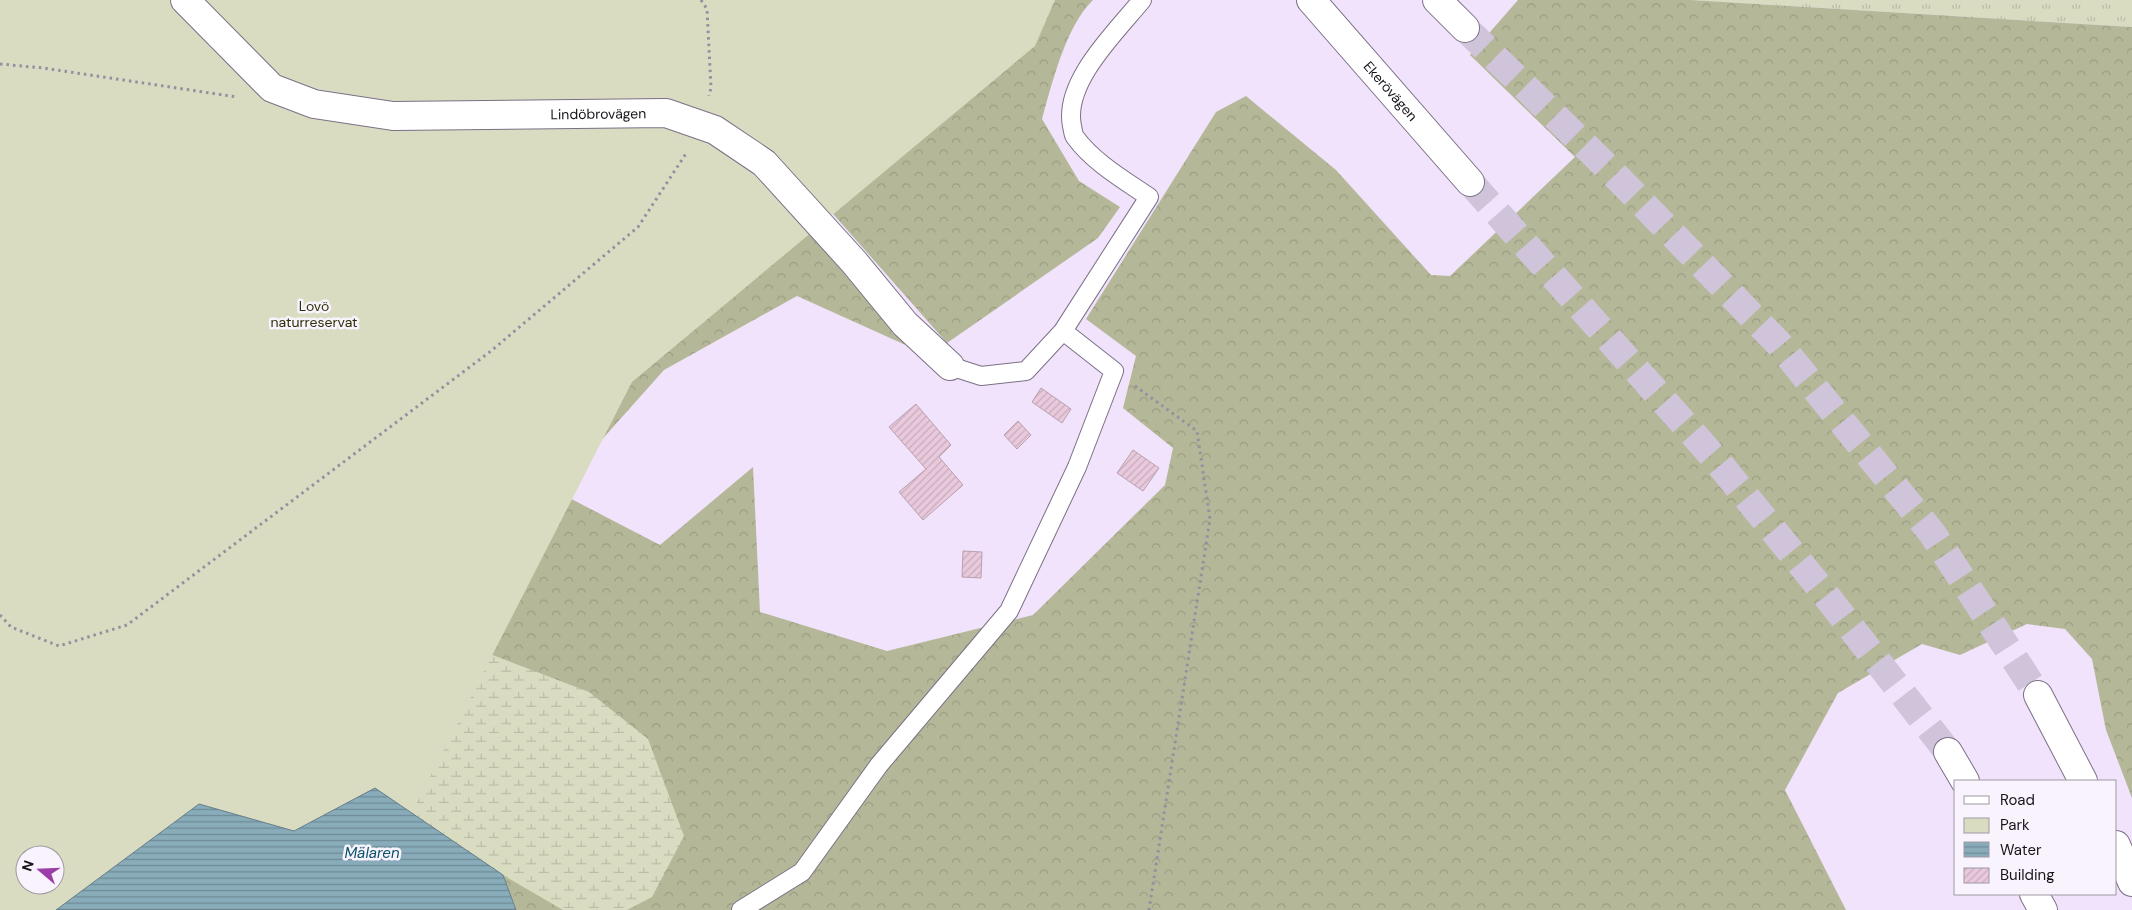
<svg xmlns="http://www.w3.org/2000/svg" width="2132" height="910" viewBox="0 0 2132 910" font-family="'DM Sans',sans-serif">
<defs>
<pattern id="grass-tufts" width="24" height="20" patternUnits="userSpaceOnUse" patternTransform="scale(1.25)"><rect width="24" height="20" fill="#dadcc2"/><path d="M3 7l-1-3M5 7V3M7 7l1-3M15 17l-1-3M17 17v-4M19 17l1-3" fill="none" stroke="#babca6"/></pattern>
<pattern id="forest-crowns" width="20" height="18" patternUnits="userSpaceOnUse" patternTransform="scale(1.25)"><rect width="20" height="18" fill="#b5b898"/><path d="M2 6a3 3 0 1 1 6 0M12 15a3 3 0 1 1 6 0" fill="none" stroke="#9b9d82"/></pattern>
<pattern id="wetland-marsh" width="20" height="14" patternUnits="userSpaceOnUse" patternTransform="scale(1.25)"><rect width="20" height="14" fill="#dadcc2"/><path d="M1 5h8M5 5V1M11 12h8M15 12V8" fill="none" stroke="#babca6"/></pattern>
<pattern id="water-rules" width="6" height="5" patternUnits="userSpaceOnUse" patternTransform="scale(1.25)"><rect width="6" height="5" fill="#88acb9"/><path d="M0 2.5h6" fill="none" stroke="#6e8b96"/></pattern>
<pattern id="building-hatch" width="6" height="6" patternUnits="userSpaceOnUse" patternTransform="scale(1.25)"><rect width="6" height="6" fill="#e9c9dc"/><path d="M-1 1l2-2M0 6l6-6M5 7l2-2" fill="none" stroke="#c7acbc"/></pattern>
</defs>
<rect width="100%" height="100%" fill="#f0e3fb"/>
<path fill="url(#grass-tufts)" d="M1691 0H2132V27Z"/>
<path fill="url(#forest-crowns)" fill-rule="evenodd" d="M922 0H1093C1066 26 1052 83 1042 119L1079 181 1120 207 1098 238 947 343 781 155Z
M1518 0H1691L2132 27V798L2106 730 2092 659 2065 629 2027 624 1960 655 1922 644 1838 693 1785 790 1846 910H516L503 875 56 910H0V134L750 166 910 347 797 296 664 370 556 491 660 545 753 467 760 612 887 651 1033 615 1165 485 1173 448 1123 408 1136 356 1086 319 1216 112 1246 96 1336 170 1431 275 1450 276 1575 157 1470 55ZM25 855H55V885H25Z"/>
<path fill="url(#wetland-marsh)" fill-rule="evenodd" d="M482 651 589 692 648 739 684 836 652 897 627 910H563L503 875 375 788 56 910H0V684ZM25 855H55V885H25Z"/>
<path fill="#dadcc2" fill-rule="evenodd" d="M0 0H1055L1035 46 632 382 362 910H0ZM25 855H55V885H25Z"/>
<path fill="url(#water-rules)" stroke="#667e8a" d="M375 788 503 875 516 910H56L199 804 294 831Z"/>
<path fill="url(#building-hatch)" stroke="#baa0af" d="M1041 388 1071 409 1062 423 1032 402Z
M916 404 951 445 939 457 963 485 923 520 899 492 926 469 889 427Z
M1018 421 1031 435 1017 449 1004 435Z
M1133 450 1159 468 1143 491 1117 473Z
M963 551 982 552 981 578 962 577Z"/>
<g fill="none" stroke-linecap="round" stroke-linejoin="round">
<path stroke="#cfc4d9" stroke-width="28" stroke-dasharray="28 14" stroke-linecap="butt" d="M1465 28 1614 174 1779 344 1932 533 2038 695
M1470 182 1717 461 1821 589 1948 752"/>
<g stroke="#7c7086" stroke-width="20">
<path id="lane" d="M950 366 981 376 1026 371 1063 331 1149 197C1124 180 1093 162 1075 137 1073 134 1073 130 1072 126 1063 82 1116 32 1142 0
M741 910 802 872 879 765 1009 611 1077 467 1114 371 1063 331"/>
</g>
<g stroke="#7c7086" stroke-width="30">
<g id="street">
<path id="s1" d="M185 0 272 88 314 104 393 116 666 113 715 130 764 163 854 262 905 324 950 366"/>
</g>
</g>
<g stroke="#7c7086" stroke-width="30">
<g id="secondary">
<path id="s2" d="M1311 0 1470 182"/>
<path d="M1437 0 1465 28"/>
<path d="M2038 695 2083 781"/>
<path d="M1948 752 1965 781"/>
<path d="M2116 845 2132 882"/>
<path d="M2034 894 2043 910"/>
</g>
</g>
<path stroke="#978ea0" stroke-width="3" stroke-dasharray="2.5 4" stroke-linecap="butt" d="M701 0 707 9 711 88 709 96
M0 64 43 68 237 97
M1135 386 1197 431 1210 519 1149 910
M0 615 11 627 59 646 127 625 491 351 638 227 687 152"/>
<use href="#lane" stroke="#fff" stroke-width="18"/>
<use href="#street" stroke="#fff" stroke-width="28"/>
<use href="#secondary" stroke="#fff" stroke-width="28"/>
</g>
<g text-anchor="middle" stroke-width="5" stroke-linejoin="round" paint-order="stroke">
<g font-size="14" fill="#17131b" stroke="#f9f3fd">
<text dy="5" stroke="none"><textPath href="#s2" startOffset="121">Ekerövägen</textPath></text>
<text dy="5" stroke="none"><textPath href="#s1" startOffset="454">Lindöbrovägen</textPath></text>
</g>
<g font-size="14" fill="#2e2e05" stroke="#f9f3fd">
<text x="314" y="311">Lovö<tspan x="314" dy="16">naturreservat</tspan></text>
</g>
<g font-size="15" font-style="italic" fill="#075267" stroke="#f9f3fd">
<text x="372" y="858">Mälaren</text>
</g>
</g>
<rect x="1954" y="780" width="162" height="115" fill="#f9f3fd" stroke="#9f99a3"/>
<rect x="1964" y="796" width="25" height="8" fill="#ffffff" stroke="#9f99a3"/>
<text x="2000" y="805" font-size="15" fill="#17131b">Road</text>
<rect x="1964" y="818" width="25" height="15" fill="#dadcc2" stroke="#9f99a3"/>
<text x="2000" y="830" font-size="15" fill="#17131b">Park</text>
<rect x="1964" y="842" width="25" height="15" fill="url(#water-rules)" stroke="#9f99a3"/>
<text x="2000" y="855" font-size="15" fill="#17131b">Water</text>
<rect x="1964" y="868" width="25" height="15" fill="url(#building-hatch)" stroke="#9f99a3"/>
<text x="2000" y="880" font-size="15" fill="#17131b">Building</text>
<g transform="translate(40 870) rotate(289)"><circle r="24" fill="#f9f3fd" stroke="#9f99a3"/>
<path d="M0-4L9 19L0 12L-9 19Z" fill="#9c3ea8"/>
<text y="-8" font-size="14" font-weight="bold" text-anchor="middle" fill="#17131b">N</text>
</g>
</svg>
